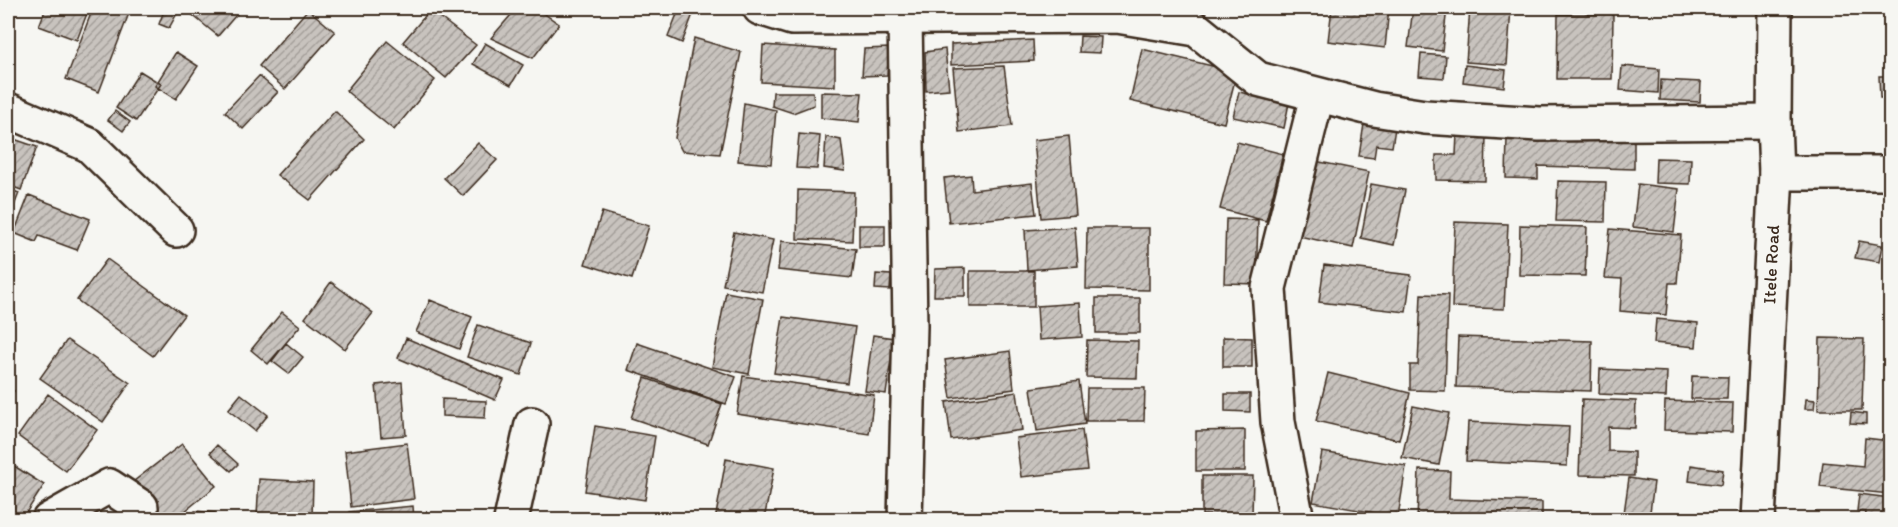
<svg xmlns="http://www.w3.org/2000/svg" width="1898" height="527" viewBox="0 0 1898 527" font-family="Itim,sans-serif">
<defs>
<pattern id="building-hatch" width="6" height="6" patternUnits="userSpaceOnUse" patternTransform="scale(1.5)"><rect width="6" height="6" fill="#c8c3be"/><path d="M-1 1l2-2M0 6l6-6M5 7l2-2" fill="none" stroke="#a49f9a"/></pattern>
</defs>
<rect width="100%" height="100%" fill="#f6f6f2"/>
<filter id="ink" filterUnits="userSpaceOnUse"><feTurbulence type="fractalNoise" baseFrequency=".0167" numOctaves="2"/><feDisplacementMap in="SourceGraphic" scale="12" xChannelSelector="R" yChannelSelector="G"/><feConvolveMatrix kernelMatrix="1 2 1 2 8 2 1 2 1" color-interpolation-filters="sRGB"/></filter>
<g filter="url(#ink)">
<path fill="url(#building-hatch)" stroke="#3b2a1e" stroke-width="1.5" d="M46 8H89L77 40 39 26Z
M93 8H131L99 92 66 79Z
M165 8H180L169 28 159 24Z
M196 8H242L218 36 191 14Z
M517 8H536L559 24 533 58 491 38Z
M1332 8H1389L1385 48 1328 41Z
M1413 8H1447L1442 51 1408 47Z
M1470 8H1511L1507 65 1466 62Z
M308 9 335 32 285 89 259 66Z
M679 9 693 14 682 43 668 37Z
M430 10 476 45 446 78 403 42Z
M1558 14H1613L1612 79H1557Z
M1080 36 1101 37 1100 53 1079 52Z
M694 38 741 52 720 154 682 151 675 138Z
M1033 40 1034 61 951 65V44Z
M387 41 435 80 394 130 346 91Z
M485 43 523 65 511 85 473 64Z
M763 45 835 50V86L761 82Z
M889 48 887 75 862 76 864 49Z
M945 49 949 89 926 91 925 52Z
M1142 49 1237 72 1224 123 1130 101Z
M176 52 198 66 176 99 155 86Z
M1421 54 1446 56 1444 78 1419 76Z
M1465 65 1506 70 1504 87 1463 82Z
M1004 66 1012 126 959 132 953 68Z
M1622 66 1659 69 1658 93 1620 90Z
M140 71 161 84 136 121 116 108Z
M259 76 278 92 243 129 225 112Z
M1879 76H1890V98H1880Z
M1661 80 1701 82 1700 102 1660 100Z
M773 92H813L814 105 793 113 772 106Z
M821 92 862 93 859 122 821 118Z
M1239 92 1289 103 1284 128 1233 117Z
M744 103 776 110 771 164 738 161Z
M115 111 130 122 123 131 108 120Z
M335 111 364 139 310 200 277 175Z
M1364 124 1395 128 1392 147 1376 145 1374 158 1359 156Z
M799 134 820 136 817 169 796 168Z
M1457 134 1486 135 1485 181 1436 180V155H1456Z
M1069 136 1076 215 1041 218 1034 140Z
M8 137 37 147 21 190 8 185Z
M826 137 841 140 845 171 824 168Z
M1507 137 1634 141V169L1538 166V179L1506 178Z
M1237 142 1283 154 1266 221 1220 209Z
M478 143 497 160 463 196 444 178Z
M1656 158 1691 159 1690 184 1655 183Z
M1315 161 1369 172 1353 248 1299 236Z
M971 175 972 190 1032 183 1036 214 949 223 944 178Z
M1558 181 1606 182 1605 222 1556 221Z
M1371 184 1405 190 1394 245 1361 238Z
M1638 184 1679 189 1674 232 1633 227Z
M8 189 19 193 8 222Z
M798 190 854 192 852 241 797 239Z
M29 195 90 219 77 250 39 236 36 242 14 233Z
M602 212 649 226 632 279 585 264Z
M1226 219 1258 220 1256 284 1224 283Z
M1455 222 1508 224 1504 309 1452 307Z
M859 225H885V247H859Z
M1520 225 1587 227 1585 276 1519 275Z
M1075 227 1078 266 1027 270 1025 230Z
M1087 228H1149V290L1086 289Z
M1610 229 1681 235 1677 283H1669L1666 315 1620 311 1622 279 1605 278Z
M734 232 773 240 762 292 723 285Z
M781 241 856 249 852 278 778 270Z
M1859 241 1882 245 1879 262 1855 258Z
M107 259 184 315 153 356 77 300Z
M1324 265 1411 275 1406 312 1319 302Z
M965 268V296H934L935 269Z
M970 271H1034V307H970Z
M876 274 891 275 890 290 875 289Z
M331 282 373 313 345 349 305 318Z
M726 292 763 299 749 374 712 367Z
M1421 294 1448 295 1445 391 1410 390V365H1418Z
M1096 298H1140V333H1096Z
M430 300 472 317 459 349 416 332Z
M1080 303 1082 337 1039 340 1037 306Z
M282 312 300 326 268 364 251 350Z
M783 317 855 327 847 383 774 373Z
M1656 319 1698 323 1696 347 1654 343Z
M478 325 531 343 521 375 467 357Z
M873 335 894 338 886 394 865 391Z
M1223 337 1252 338V367H1223Z
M1458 337 1592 341 1591 391 1456 387Z
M406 338 504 380 495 400 398 358Z
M1820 338 1864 339 1862 410H1818Z
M67 340 130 383 103 422 40 378Z
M1087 340 1138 341 1137 378 1086 377Z
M286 343 303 357 289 374 272 361Z
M637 343 736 377 726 404 628 370Z
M1010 351 1014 389 951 398 945 360Z
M1600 369 1667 372 1666 397 1599 394Z
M1328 373 1410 393 1399 440 1316 421Z
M743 376 874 395 869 434 737 414Z
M1692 376 1728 377 1727 399H1691Z
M645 378 722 404 708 444 631 418Z
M1079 381 1085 424 1037 431 1031 388Z
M402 382 406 435 381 437 376 385Z
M8 387 14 391 8 399Z
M1087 388H1145L1144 421H1086Z
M1017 392 1022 430 951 440 946 402Z
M48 394 97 430 66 471 18 436Z
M241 394 268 415 255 431 228 410Z
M1225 394H1250V412L1225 411Z
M442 399 486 401 485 418 442 416Z
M1582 399 1636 401 1635 428 1608 427V451L1634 452V476L1579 475Z
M1806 399 1815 400 1814 409H1805Z
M1665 401 1733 403 1732 432 1664 430Z
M1413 406 1449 413 1439 465 1402 458Z
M1851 412 1866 414V424L1850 423Z
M1468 422 1569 427 1567 466 1466 461Z
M595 426 655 436 645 500 585 491Z
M1082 430 1087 470 1021 477 1016 438Z
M1245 430V471H1196V431Z
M1865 438 1890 441V494L1820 487 1823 462 1863 466Z
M407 443 414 499 351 507 345 451Z
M182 444 216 486 174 520H157L129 485Z
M217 445 238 464 231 471 210 453Z
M1322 452 1406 466 1398 517 1313 502Z
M726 459 774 468 764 520H741L716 515Z
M8 462 44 485 22 519 8 510Z
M1691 465 1723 470 1721 485 1689 481Z
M1419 470 1450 471 1449 499 1542 502V520H1417Z
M1202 476H1253L1252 515H1202Z
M1629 478 1654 482 1650 512 1703 520H1623Z
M259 479 313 482 312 518 257 515Z
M1859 494 1890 498V520H1865L1866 512 1857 511Z
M413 506 414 520H350L349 512Z
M195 511 215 513 214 520H194Z
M594 516 595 520H558V518Z
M1042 518H1078V520H1042Z
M1093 518H1164V520H1093Z"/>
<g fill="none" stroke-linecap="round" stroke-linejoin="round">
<g stroke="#3b2a1e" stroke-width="38">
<g id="minor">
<path d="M760 8 792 18 1117 16 1196 29 1258 79 1374 109 1425 117 1539 124 1774 122"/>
<path d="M905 18 910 326 905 520"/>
<path d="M8 110 89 145 176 230"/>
<path d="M1776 173H1890"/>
<path d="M49 520 109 486 141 507V520"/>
<path d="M511 520 532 424"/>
<path d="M1297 520 1278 422 1269 288 1317 96"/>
<path id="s1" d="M1758 520 1776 173 1774 122 1775 8"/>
</g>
</g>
<use href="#minor" stroke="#f6f6f2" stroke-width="33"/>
</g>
</g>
<g text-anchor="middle" stroke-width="5" stroke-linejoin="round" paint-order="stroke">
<g font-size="18" fill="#3b2a1e" stroke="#f6f6f2">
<text dy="6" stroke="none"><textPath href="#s1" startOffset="256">Itele Road</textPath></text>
</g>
</g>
<rect width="1898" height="527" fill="none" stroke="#f6f6f2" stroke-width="30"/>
<rect x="15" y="15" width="1868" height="497" fill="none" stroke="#3b2a1e" stroke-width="2" filter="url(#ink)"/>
</svg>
